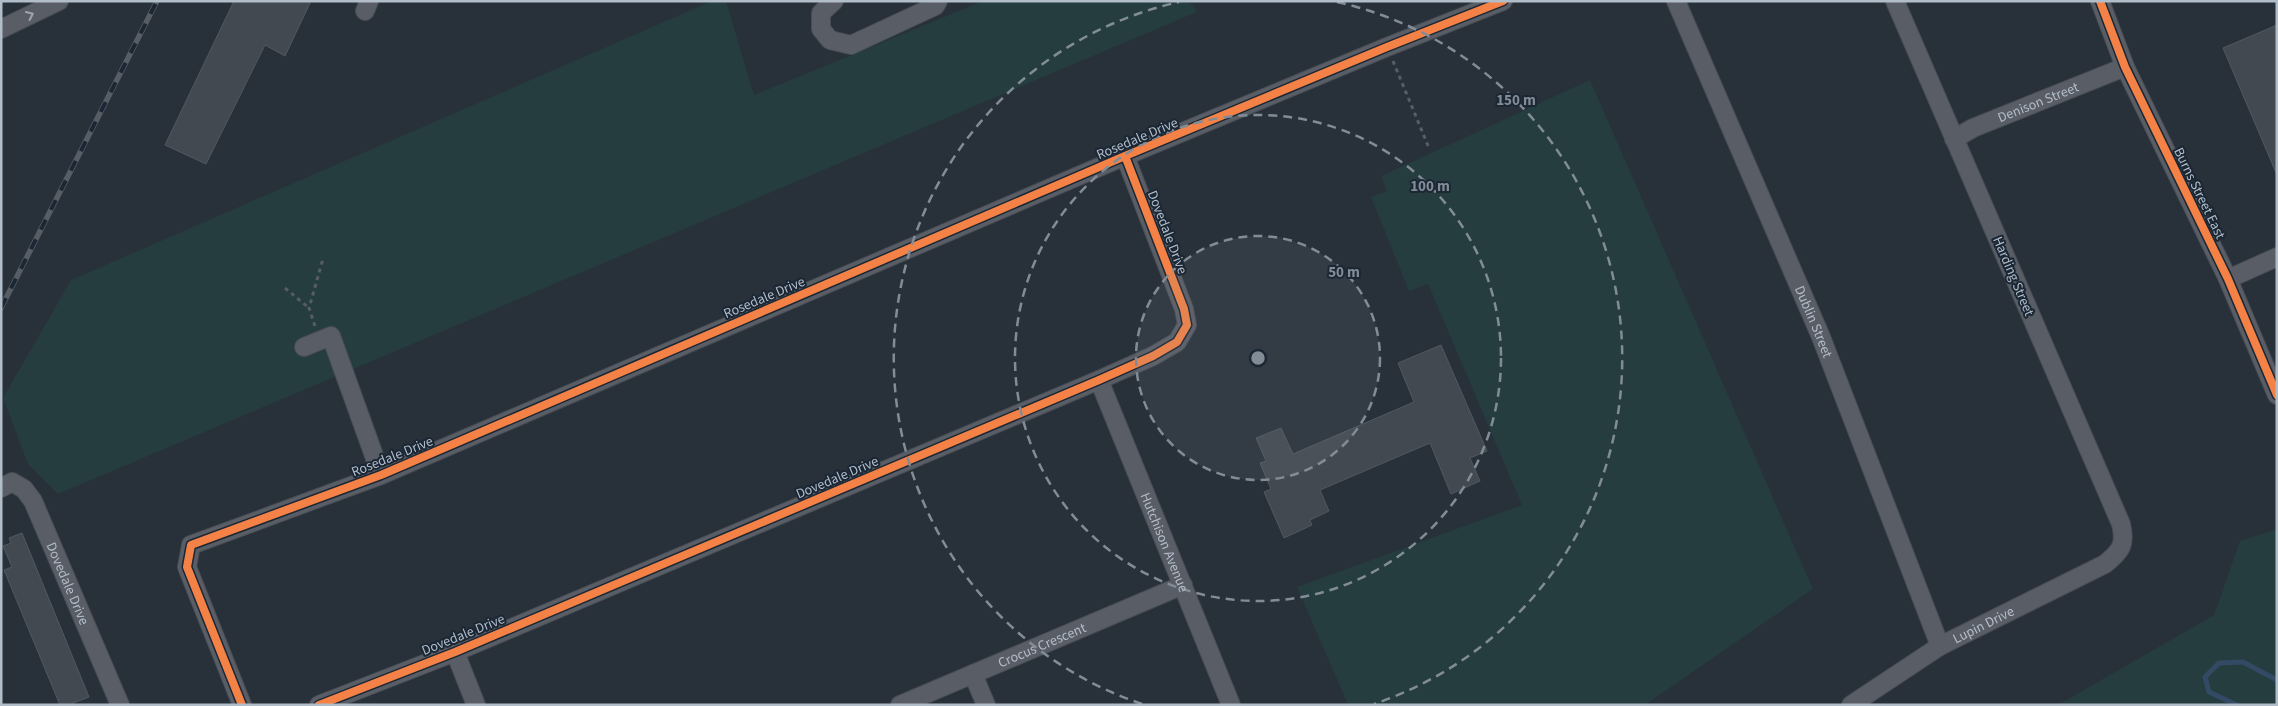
<svg xmlns="http://www.w3.org/2000/svg" width="2278" height="706" viewBox="0 0 2278 706" font-family="'Source Sans 3',sans-serif">
<rect width="100%" height="100%" fill="#283039"/>
<path fill="#253d3f" d="M712 1H726L754 95 983 1H1189L1197 12 58 494 28 464 3 398 71 280Z
M1590 80 1813 589 1645 705H1348L1297 587 1522 505 1428 284 1409 291 1371 197 1387 191 1381 176Z
M2277 529V705H2058L2214 615 2240 541Z"/>
<g fill="none" stroke-linecap="round" stroke-linejoin="round">
<path stroke="#334a64" stroke-width="5" d="M2237 705 2209 692 2205 677 2219 663 2243 662 2277 680"/>
</g>
<path fill="#424951" stroke="#505860" d="M234 1H311L285 56 265 45 206 164 165 145Z
M2277 25V175L2223 48Z
M1441 345 1487 451 1470 458 1480 481 1451 494 1430 443 1320 490 1329 511 1310 520 1312 525 1284 538 1264 492 1271 489 1260 463 1266 461 1256 438 1281 428 1293 454 1414 402 1398 363Z
M22 533 89 697 68 705H60L4 570 12 567 3 546 11 543 9 538Z"/>
<g fill="none" stroke-linecap="round" stroke-linejoin="round">
<g stroke="#474c53" stroke-width="20">
<g id="minor">
<path d="M834 1 821 13V29L830 40 851 45 935 6 938 1"/>
<path id="s1" d="M1676 1 1821 337 1940 646"/>
<path d="M2100 1 2125 67 2228 279 2277 395"/>
<path d="M365 11 369 1"/>
<path d="M1 29 59 1"/>
<path id="s2" d="M1954 139 1973 128 2125 67"/>
<path d="M2228 279 2277 257"/>
<path d="M304 347 331 336 381 475"/>
<path id="s3" d="M1099 380 1231 705"/>
<path id="s4" d="M1 488 12 482 24 489 33 501 120 705"/>
<path d="M455 652 476 705"/>
<path d="M973 674 986 705"/>
<path d="M242 705 187 567 191 545 381 475 1125 156 1387 47 1503 1"/>
<path d="M319 705 455 652 1099 380 1153 356 1177 342 1187 325 1184 309 1125 156"/>
<path id="s5" d="M900 705 1183 585"/>
<path id="s6" d="M1851 705 1940 646 2105 564C2121 551 2126 545 2121 524L1895 1"/>
</g>
</g>
<path stroke="#565d64" stroke-width="3" stroke-dasharray="4 4" stroke-linecap="butt" d="M1393 61 1429 148
M285 288 309 308
M315 326 309 308 323 259"/>
<use href="#minor" stroke="#595e66" stroke-width="18"/>
<g stroke="#575d64" stroke-width="5.5">
<path id="rail" d="M1 308 157 1"/>
</g>
<use href="#rail" stroke="#1b2734" stroke-width="4" stroke-dasharray="11" stroke-linecap="butt"/>
<g stroke="#1b2734" stroke-width="11">
<path id="cycleway" d="M2100 1 2125 67 2228 279 2277 395
M242 705 187 567 191 545 381 475 1125 156 1387 47 1503 1
M319 705 455 652 1099 380 1153 356 1177 342 1187 325 1184 309 1125 156"/>
</g>
<use href="#cycleway" stroke="#f48246" stroke-width="8"/>
</g>
<defs><path id="oneway-chevron" d="M-2-3.5L2.5 0L-2 3.5" fill="none" stroke-width="1.6" stroke-linecap="round" stroke-linejoin="round" transform="scale(1.25)"/></defs>
<use stroke="#9ca5b1" href="#oneway-chevron" transform="translate(30 15) rotate(-25)"/>
<circle cx="1258" cy="358" r="122" fill="#828c97" fill-opacity=".12"/>
<g fill="none" stroke="#828c97" stroke-width="2.5" stroke-dasharray="9 6">
<circle cx="1258" cy="358" r="122"/>
<circle cx="1258" cy="358" r="243"/>
<path d="M1142 704A365 365 0 0 1 1179 2M1337 2A365 365 0 0 1 1374 704"/>
</g>
<g text-anchor="middle" stroke-width="4" stroke-linejoin="round" paint-order="stroke">
<g font-size="14" fill="#b2bdca" stroke="#1b2734">
<text dy="5" stroke="none"><textPath href="#s2" startOffset="92">Denison Street</textPath></text>
<text transform="translate(1137 138) rotate(-23)" y="5">Rosedale Drive</text>
<text transform="translate(2200 193) rotate(64)" y="5">Burns Street East</text>
<text transform="translate(1168 232) rotate(69)" y="5">Dovedale Drive</text>
<text transform="translate(2014 276) rotate(67)" y="5">Harding Street</text>
<text transform="translate(764 297) rotate(-23)" y="5">Rosedale Drive</text>
<text dy="5" stroke="none"><textPath href="#s1" startOffset="349">Dublin Street</textPath></text>
<text transform="translate(392 456) rotate(-22)" y="5">Rosedale Drive</text>
<text transform="translate(837 477) rotate(-23)" y="5">Dovedale Drive</text>
<text dy="5" stroke="none"><textPath href="#s3" startOffset="175">Hutchison Avenue</textPath></text>
<text dy="5" stroke="none"><textPath href="#s4" startOffset="131">Dovedale Drive</textPath></text>
<text dy="5" stroke="none"><textPath href="#s6" startOffset="155">Lupin Drive</textPath></text>
<text transform="translate(463 634) rotate(-22)" y="5">Dovedale Drive</text>
<text dy="5" stroke="none"><textPath href="#s5" startOffset="154">Crocus Crescent</textPath></text>
</g>
</g>
<circle cx="1258" cy="358" r="8" fill="#828c97" stroke="#1b2734" stroke-width="2.5"/>
<g font-size="15" text-anchor="middle" font-weight="bold" fill="#828c97" stroke="#1b2734" stroke-width="4" stroke-linejoin="round" paint-order="stroke">
<text x="1516" y="105">150 m</text>
<text x="1430" y="191">100 m</text>
<text x="1344" y="277">50 m</text>
</g>
<rect width="2278" height="706" fill="none" stroke="#b2bdca" stroke-width="5"/>
</svg>
